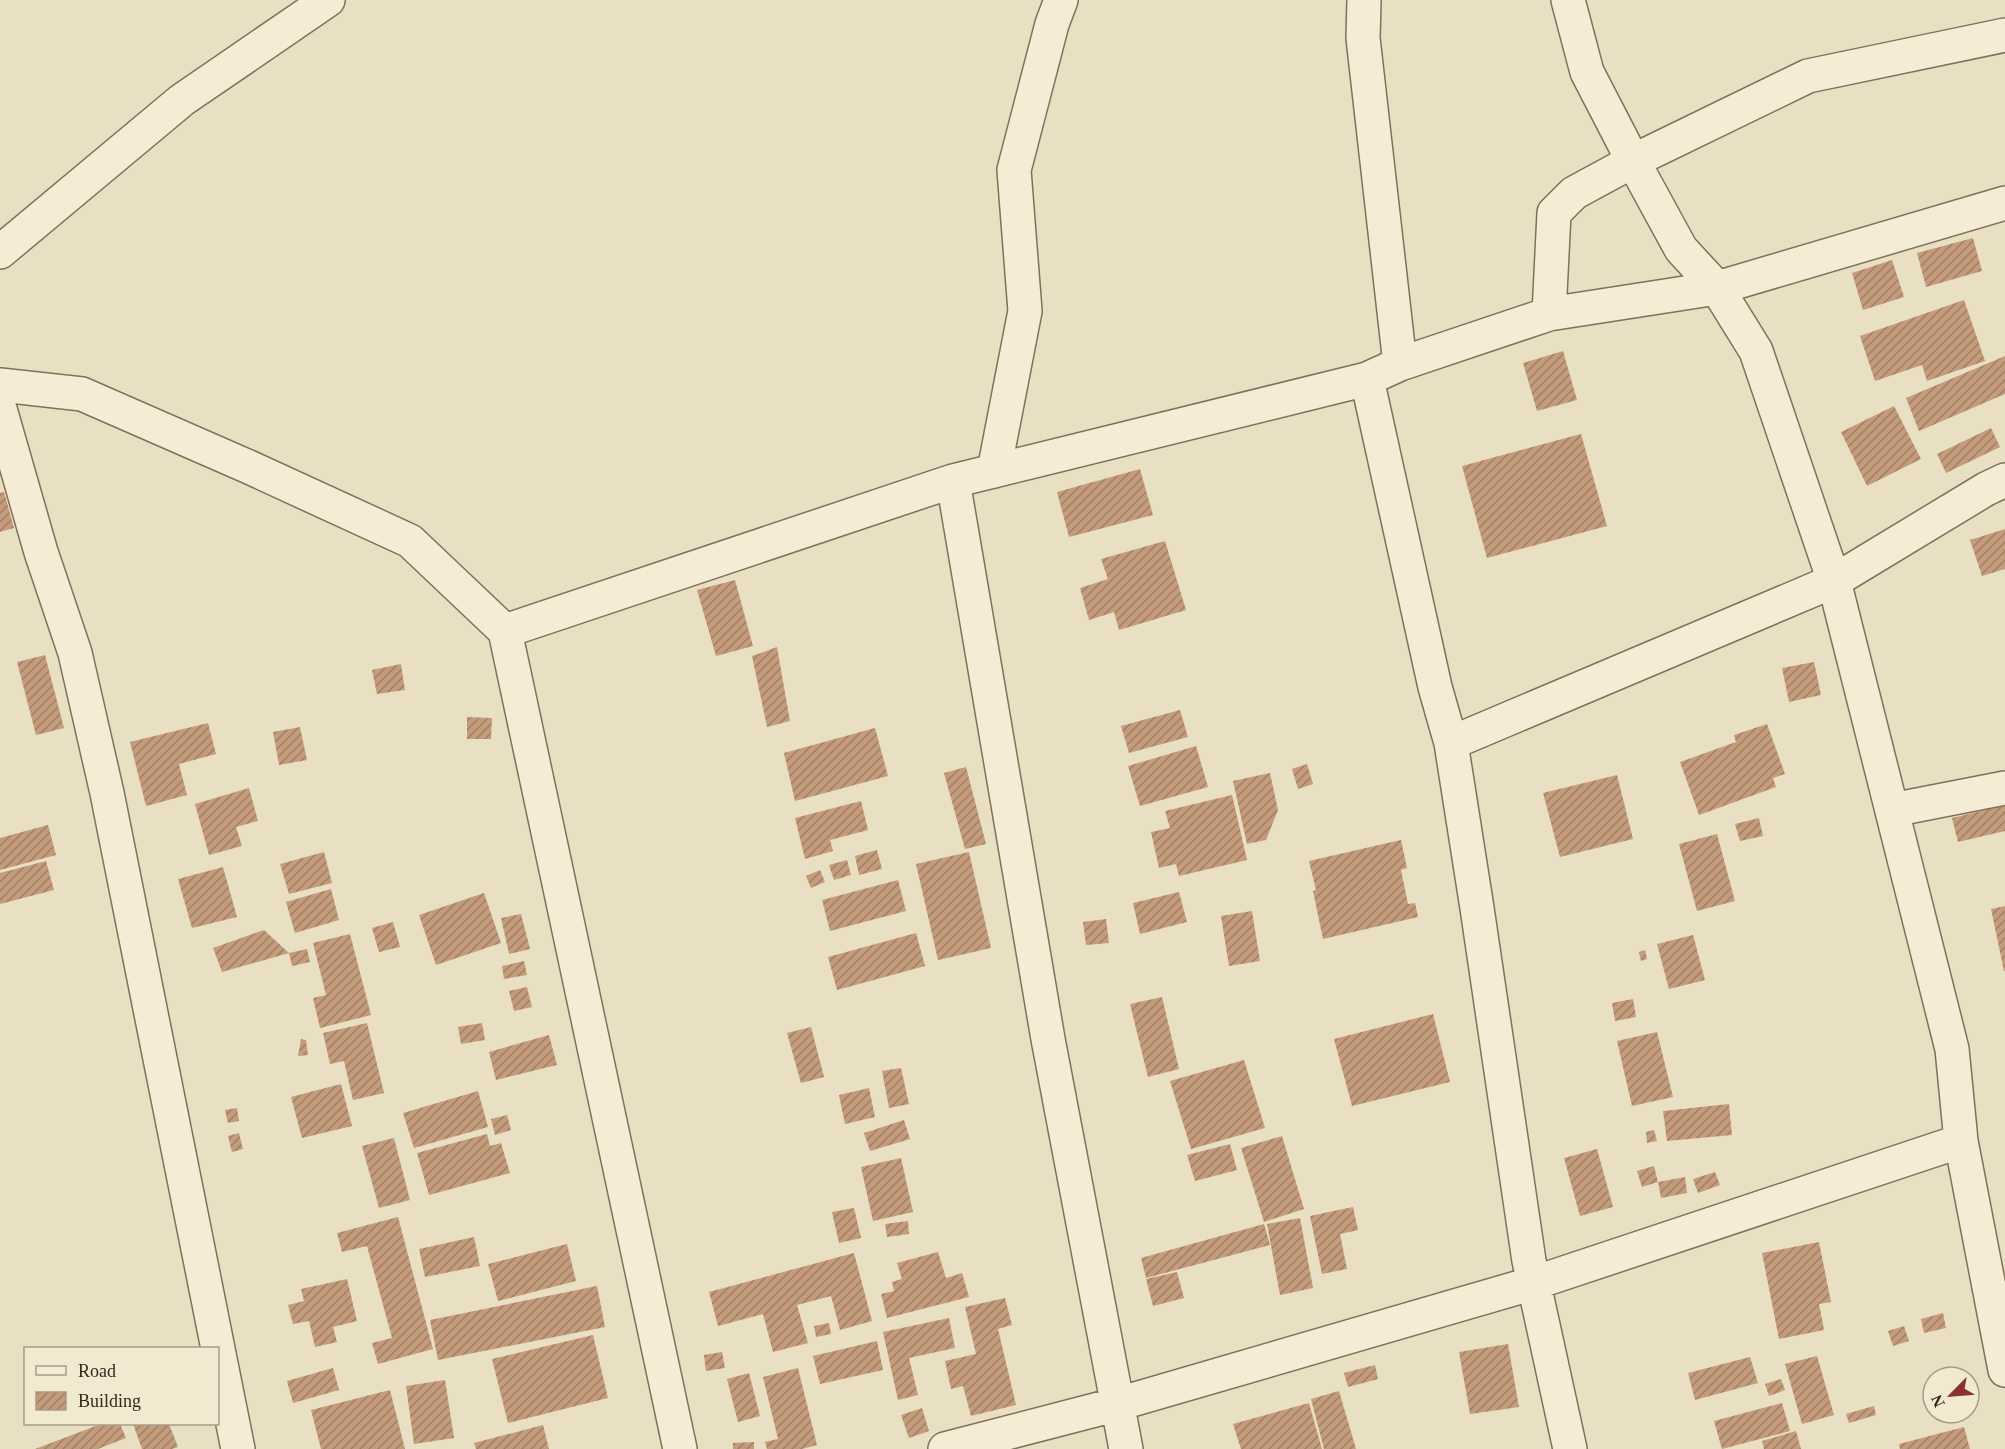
<svg xmlns="http://www.w3.org/2000/svg" width="2005" height="1449" viewBox="0 0 2005 1449" font-family="'Times New Roman',serif">
<defs>
<pattern id="building-hatch" width="6" height="6" patternUnits="userSpaceOnUse" patternTransform="scale(1.5)"><rect width="6" height="6" fill="#c49c7b"/><path d="M-1 1l2-2M0 6l6-6M5 7l2-2" fill="none" stroke="#a07f64"/></pattern>
</defs>
<rect width="100%" height="100%" fill="#e9dfc2"/>
<path fill="url(#building-hatch)" d="M1973 238 1982 271 1926 287 1917 253Z
M1892 260 1904 297 1863 310 1852 273Z
M1964 300 1985 361 1927 381 1922 365 1875 381 1860 336Z
M1563 351 1577 400 1537 411 1523 363Z
M2005 356V394L1919 431 1906 398Z
M1894 406 1921 459 1867 486 1841 432Z
M1991 428 2000 447 1946 473 1937 454Z
M1581 434 1607 526 1487 558 1462 466Z
M1140 469 1153 515 1069 537 1057 492Z
M4 492 14 528 0 532V493Z
M2005 529V569L1982 576 1970 540Z
M1165 541 1186 610 1119 630 1114 612 1089 620 1080 588 1108 579 1101 559Z
M735 580 753 646 716 656 697 590Z
M777 647 790 721 767 727 752 656Z
M45 655 64 728 36 735 17 662Z
M1814 662 1821 695 1789 702 1782 668Z
M401 664 405 690 377 694 372 670Z
M1180 710 1188 737 1129 753 1121 726Z
M467 717 492 718 491 739H467Z
M208 723 216 754 179 764 187 795 146 806 130 742Z
M1767 724 1785 774 1773 778 1776 787 1699 815 1680 762 1736 742 1734 735Z
M300 727 307 760 279 765 273 732Z
M875 728 888 776 795 801 784 753Z
M1196 746 1208 787 1140 806 1128 766Z
M1307 764 1313 784 1298 789 1292 769Z
M966 767 986 844 965 849 944 773Z
M1270 773 1278 810 1266 840 1247 844 1233 781Z
M1617 775 1633 839 1560 857 1543 793Z
M249 788 258 821 236 827 242 846 209 855 195 804Z
M1232 795 1247 860 1179 876 1176 864 1159 868 1151 832 1170 828 1165 811Z
M861 801 868 830 830 840 833 851 805 859 795 818Z
M2005 805V831L1958 842 1952 818Z
M1759 818 1763 836 1740 841 1735 824Z
M48 825 56 855 0 870V838Z
M1717 834 1735 901 1697 911 1679 844Z
M1401 840 1407 868 1401 870 1408 904 1415 903 1418 917 1323 939 1313 891 1316 890 1309 861Z
M877 850 882 869 859 875 855 856Z
M324 852 332 883 289 894 280 864Z
M969 852 991 948 938 960 916 864Z
M847 860 851 875 834 880 829 865Z
M46 861 54 890 0 904V873Z
M223 867 237 917 192 928 178 879Z
M820 870 825 882 811 888 806 876Z
M898 880 906 911 830 931 822 900Z
M331 889 339 920 295 933 286 902Z
M1179 892 1187 922 1140 934 1133 903Z
M484 893 501 943 436 965 419 915Z
M2005 906V971H2004L1991 909Z
M1252 911 1260 961 1229 966 1221 916Z
M521 914 530 949 509 954 501 918Z
M1106 919 1109 943 1086 945 1083 922Z
M393 922 400 947 379 952 372 928Z
M264 930 289 953 222 972 213 948Z
M916 933 925 966 837 990 828 957Z
M350 934 371 1015 320 1028 313 998 326 995 313 943Z
M1693 935 1705 980 1669 989 1657 944Z
M307 949 310 962 292 966 289 953Z
M1645 950 1647 959 1641 961 1639 952Z
M524 961 527 975 504 979 502 966Z
M527 987 532 1007 514 1011 509 991Z
M1162 997 1179 1069 1148 1077 1130 1004Z
M1633 999 1636 1017 1615 1021 1612 1003Z
M1433 1014 1450 1082 1352 1106 1334 1039Z
M367 1023 384 1093 353 1100 344 1061 330 1064 323 1033Z
M482 1023 485 1040 461 1044 458 1027Z
M811 1027 824 1077 801 1083 787 1033Z
M1657 1032 1673 1097 1632 1106 1617 1041Z
M549 1035 557 1065 496 1080 489 1052Z
M301 1039 306 1040 308 1055 298 1056Z
M1244 1060 1265 1128 1191 1149 1170 1081Z
M901 1068 909 1104 889 1108 882 1071Z
M341 1084 352 1126 302 1138 291 1097Z
M869 1088 875 1117 845 1124 839 1095Z
M478 1091 488 1127 414 1148 403 1113Z
M1729 1104 1732 1135 1667 1141 1663 1111Z
M237 1108 239 1121 228 1123 225 1110Z
M507 1115 511 1130 495 1135 491 1119Z
M904 1120 910 1139 870 1151 864 1133Z
M1654 1130 1657 1141 1647 1143 1646 1132Z
M239 1133 243 1149 232 1152 228 1136Z
M487 1134 490 1146 501 1143 510 1173 429 1195 417 1153Z
M1282 1136 1304 1209 1264 1222 1241 1148Z
M394 1138 410 1200 379 1208 362 1146Z
M1230 1144 1237 1170 1195 1181 1187 1155Z
M1597 1149 1613 1207 1580 1216 1564 1158Z
M901 1158 913 1212 873 1221 861 1167Z
M1654 1166 1658 1182 1642 1187 1637 1171Z
M1715 1172 1720 1185 1698 1193 1693 1179Z
M1685 1177 1687 1193 1661 1198 1658 1182Z
M1353 1207 1358 1230 1340 1234 1347 1269 1322 1274 1310 1216Z
M854 1208 861 1238 839 1243 832 1212Z
M398 1217 433 1349 378 1364 372 1343 392 1338 367 1246 342 1252 337 1233Z
M1300 1218 1313 1288 1280 1295 1267 1224Z
M908 1221 909 1234 887 1237 885 1224Z
M1264 1224 1270 1245 1146 1278 1141 1258Z
M474 1237 480 1266 425 1277 419 1249Z
M1819 1242 1831 1302 1819 1304 1824 1330 1779 1339 1762 1253Z
M567 1244 576 1281 498 1301 488 1264Z
M938 1252 946 1278 962 1273 969 1297 887 1318 881 1294 894 1291 892 1282 902 1279 897 1263Z
M854 1253 872 1321 840 1330 831 1296 797 1305 808 1343 773 1352 763 1314 718 1326 709 1292Z
M1177 1272 1184 1298 1153 1306 1146 1279Z
M347 1279 357 1321 333 1327 337 1342 315 1347 309 1321 293 1324 288 1305 304 1301 301 1289Z
M597 1286 605 1327 438 1360 430 1320Z
M1005 1298 1012 1325 998 1329 1016 1405 971 1416 963 1386 951 1389 945 1361 976 1354 965 1307Z
M1943 1313 1946 1328 1924 1333 1921 1319Z
M949 1318 955 1348 909 1358 918 1395 898 1400 883 1332Z
M829 1323 831 1334 816 1337 814 1326Z
M1904 1326 1909 1341 1893 1346 1888 1331Z
M593 1335 608 1398 508 1423 492 1359Z
M877 1341 883 1370 820 1384 813 1356Z
M1508 1344 1519 1407 1470 1414 1459 1352Z
M722 1352 725 1368 706 1371 704 1355Z
M1817 1356 1834 1415 1802 1424 1785 1364Z
M1750 1357 1758 1383 1695 1400 1688 1373Z
M1375 1365 1378 1379 1348 1387 1344 1373Z
M333 1368 339 1390 293 1403 287 1381Z
M798 1368 817 1445 802 1449H767L765 1442 778 1439 763 1377Z
M749 1373 760 1416 738 1422 727 1379Z
M1781 1379 1785 1390 1769 1396 1765 1384Z
M445 1380 454 1438 414 1444 406 1386Z
M390 1390 405 1449H321L311 1410Z
M1339 1391 1356 1449H1324L1311 1399Z
M1309 1403 1322 1449H1241L1233 1424Z
M1782 1403 1790 1431 1722 1449 1714 1421Z
M1874 1406 1876 1415 1849 1423 1846 1414Z
M922 1408 929 1431 909 1438 901 1415Z
M101 1424H120L126 1438 98 1449H35Z
M133 1424H169L178 1447 172 1449H142Z
M543 1425 549 1449H476L474 1443Z
M1964 1427 1970 1449H1900L1899 1444Z
M1796 1431 1801 1449H1764L1762 1441Z
M754 1442V1449H733V1443Z"/>
<g fill="none" stroke-linecap="round" stroke-linejoin="round">
<g stroke="#81705b" stroke-width="36">
<path id="street" d="M1364 0 1363 38 1400 364
M1568 0 1587 72 1633 161 1681 249 1717 288 1756 351 1834 581 1952 1049 1961 1141 2005 1370
M0 252 182 100 328 0
M1549 314 1554 213 1574 193 1633 161 1808 76 2005 35
M1367 379 1435 687 1451 743 1477 908 1529 1261 1570 1449
M0 385 82 394 249 467 410 541 505 631 680 1449
M0 409 41 552 75 653 107 793 238 1449
M994 471 1025 311 1014 170 1052 24 1061 0
M953 481 1048 1039 1126 1449
M505 631 953 481 1367 379 1400 364 1549 314 1717 288 2005 203
M1451 743 1834 581 1986 489 2005 480
M1892 810 2005 788
M945 1449 1118 1404 1534 1283 1961 1141"/>
</g>
<use href="#street" stroke="#f5ecd5" stroke-width="33"/>
</g>
<rect x="24" y="1347" width="195" height="78" fill="#f2e9d1" stroke="#a69c89" stroke-width="1.5"/>
<rect x="36" y="1366" width="30" height="9" fill="#f5ecd5" stroke="#a69c89" stroke-width="1.5"/>
<text x="78" y="1377" font-size="18" fill="#33281e">Road</text>
<rect x="36" y="1392" width="30" height="18" fill="url(#building-hatch)" stroke="#a69c89" stroke-width="1.5"/>
<text x="78" y="1407" font-size="18" fill="#33281e">Building</text>
<g transform="translate(1951 1395) rotate(245)"><circle r="28" fill="#f2e9d1" stroke="#a69c89" stroke-width="1.5"/>
<path d="M0-4.5L10 22L0 15L-10 22Z" fill="#8b3231"/>
<text y="-9" font-size="16" font-weight="bold" text-anchor="middle" fill="#33281e">N</text>
</g>
</svg>
